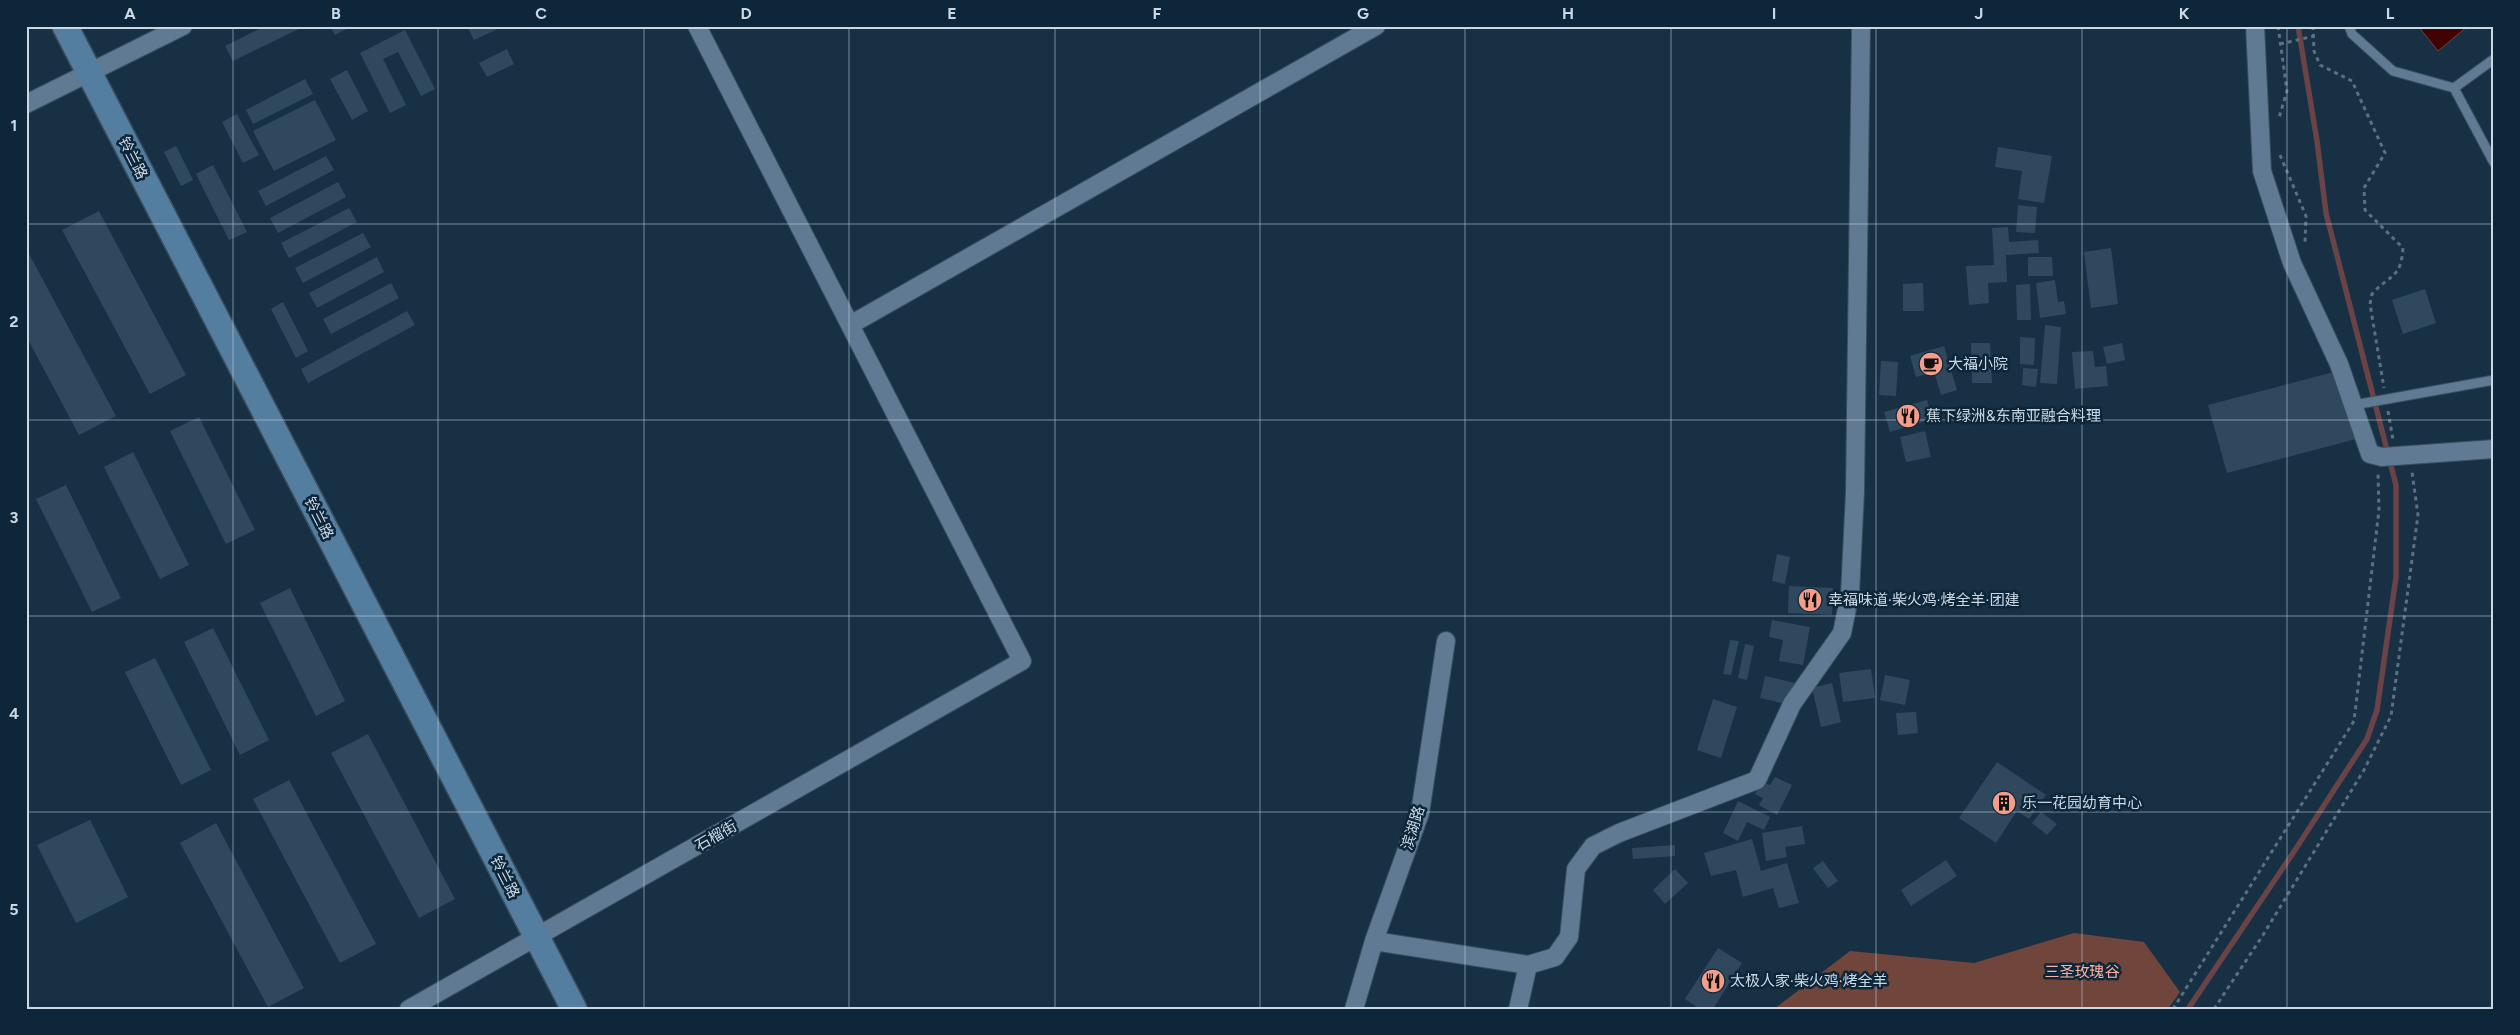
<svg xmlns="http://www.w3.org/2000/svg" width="2520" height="1035" viewBox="0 0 2520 1035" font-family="Figtree,'Noto Sans SC',sans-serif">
<rect width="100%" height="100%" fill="#173044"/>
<path fill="#70453c" d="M2074 933 2144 942 2180 992 2168 1009H1774L1850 951 1974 963Z"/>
<path fill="#400300" stroke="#694345" d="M2418 26H2468L2438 51Z"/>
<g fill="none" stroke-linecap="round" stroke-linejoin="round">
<path stroke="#694345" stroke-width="5.5" d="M2188 1009 2297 847 2367 739 2377 710 2396 577V485L2326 213 2317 141 2298 26"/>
</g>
<path fill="#2f485d" d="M265 26H305L233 61 225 46Z
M330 26H352L335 35Z
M467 26H495L496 30 474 40Z
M405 30 435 89 421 96 398 52 383 59 406 105 390 113 360 53Z
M507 49 514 64 487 77 479 63Z
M347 70 368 111 352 120 330 79Z
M305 79 313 94 253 124 246 110Z
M315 100 336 140 274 171 253 131Z
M237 114 259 155 243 163 222 122Z
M176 146 193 180 181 186 164 152Z
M1998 147 2052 156 2044 203 2018 199 2022 171 1995 167Z
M326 156 334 170 266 206 258 191Z
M213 165 247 232 229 240 196 174Z
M338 182 346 197 278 233 270 218Z
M2018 205 2037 207 2035 233 2016 232Z
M349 208 357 222 289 258 281 243Z
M99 211 186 375 150 394 62 230Z
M2008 227 2009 242 2038 240 2039 253 2006 255 2007 282 1988 283 1989 303 1969 305 1966 266 1994 265 1992 228Z
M363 233 371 247 303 283 295 268Z
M2111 248 2118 304 2091 308 2084 252Z
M28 252 116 416 79 435 26 336Z
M377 257 384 272 317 308 309 293Z
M2028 257H2052L2053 276H2028Z
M2055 280 2058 302 2064 301 2066 314 2040 318 2036 283Z
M391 283 399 298 331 334 323 319Z
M1923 283 1924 311H1903V284Z
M2030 284 2031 320H2017L2016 285Z
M2425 289 2436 323 2403 334 2392 300Z
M283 302 308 351 296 358 271 309Z
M407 311 415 325 308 383 301 369Z
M2045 325 2061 327 2057 384 2040 383Z
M2020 337 2035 338 2034 365 2020 364Z
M1971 343H1990L1992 383H1972Z
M2122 343 2125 360 2107 364 2103 347Z
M1944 346 1957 390 1941 395 1934 372 1916 377 1910 356Z
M2093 351 2095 367 2106 366 2108 386 2075 389 2072 352Z
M1881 361 1898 362 1896 396 1879 395Z
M2023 368 2038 369 2036 387 2022 385Z
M2338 371 2356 439 2227 473 2208 405Z
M1927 400 1933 419 1890 432 1884 412Z
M199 417 255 530 226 544 170 431Z
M1925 431 1931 457 1906 462 1900 437Z
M133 452 189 565 160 579 104 467Z
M66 485 121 598 92 612 36 499Z
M1777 554 1790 557 1785 584 1772 581Z
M1789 586 1833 588 1832 615 1788 613Z
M290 588 345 701 316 716 260 603Z
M1772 620 1810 627 1803 665 1779 661 1783 640 1769 637Z
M213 628 269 740 240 755 184 642Z
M1730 640 1739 641 1731 675 1723 674Z
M1745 644 1754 646 1747 680 1738 678Z
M155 658 211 770 181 785 125 672Z
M1871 669 1875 698 1843 702 1839 673Z
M1885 675 1910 680 1905 705 1880 700Z
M1765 676 1795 683 1790 705 1760 698Z
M1832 683 1841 722 1821 727 1812 688Z
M1713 699 1737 707 1721 758 1697 750Z
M1916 712 1918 733 1898 735 1896 713Z
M368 734 455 899 419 918 331 753Z
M1997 762 2046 795 2029 819 2017 811 1996 843 1959 818Z
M1775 777 1792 785 1777 815 1759 805 1763 798 1755 794 1761 782 1770 785Z
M289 780 376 944 340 963 253 799Z
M1738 801 1770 817 1764 830 1747 822 1738 841 1723 833Z
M2041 812 2057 824 2047 835 2032 823Z
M90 820 128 897 76 923 37 845Z
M216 823 304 988 268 1007 180 843Z
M1802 826 1805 844 1785 847 1787 857 1766 861 1762 833Z
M1752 839 1761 871 1787 863 1799 903 1779 908 1773 888 1743 897 1736 870 1711 876 1704 853Z
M1675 845V856L1633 859 1632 848Z
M1946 860 1957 876 1911 906 1901 890Z
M1823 861 1838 881 1828 888 1813 868Z
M1675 869 1688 883 1665 904 1653 890Z
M1718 948 1742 963 1713 1009H1700L1685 999Z"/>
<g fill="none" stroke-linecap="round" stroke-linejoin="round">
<g stroke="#394d5e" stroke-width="11">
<path id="lane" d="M2349 26 2352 34 2393 71 2454 88 2494 59
M2454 88 2494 163
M2354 405 2494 380"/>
</g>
<g stroke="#394d5e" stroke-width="20">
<path id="street" d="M2255 26 2262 171 2292 263 2339 364 2370 454 2382 457 2494 449
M26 104 183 26
M850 325 1376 26
M1374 941 1528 965
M409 1009 1022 661 697 26
M1354 1009 1374 941 1420 813 1446 641
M1518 1009 1528 965 1555 957 1569 937 1576 869 1593 846 1619 833 1757 780 1792 704 1842 633 1850 594 1855 492 1861 26"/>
</g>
<g stroke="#394d5e" stroke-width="28">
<path id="secondary" d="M65 26 574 1009"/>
</g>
<path stroke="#5c7082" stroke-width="3" stroke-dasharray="4 4" stroke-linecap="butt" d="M2278 26 2287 91 2279 118
M2313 26 2314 51 2320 65 2352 81 2385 153 2364 188 2365 210 2403 248C2401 279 2390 274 2372 294L2370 304 2384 388
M2280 44 2314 36
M2280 155 2306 216 2305 243
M2388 411 2393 440
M2173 1009 2354 721 2379 510 2378 473
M2214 1009 2263 935 2364 770 2391 716 2418 515 2412 472"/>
<use href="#lane" stroke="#5f7a92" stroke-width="9"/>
<use href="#street" stroke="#5f7a92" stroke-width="18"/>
<use href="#secondary" stroke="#547ea0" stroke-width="25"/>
</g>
<path fill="none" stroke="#cad8e5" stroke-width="1" stroke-opacity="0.55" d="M233 26V1009M438 26V1009M644 26V1009M849 26V1009M1055 26V1009M1260 26V1009M1465 26V1009M1671 26V1009M1876 26V1009M2082 26V1009M2287 26V1009M26 224H2494M26 420H2494M26 616H2494M26 812H2494"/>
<defs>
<g id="cafe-disc" transform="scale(1.25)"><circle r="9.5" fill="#f49d8b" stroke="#0d2639"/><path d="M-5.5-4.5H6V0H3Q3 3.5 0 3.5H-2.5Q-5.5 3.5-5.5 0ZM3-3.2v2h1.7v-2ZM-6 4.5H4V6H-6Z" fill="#111"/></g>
<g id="restaurant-disc" transform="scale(1.25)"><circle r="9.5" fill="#f49d8b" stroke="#0d2639"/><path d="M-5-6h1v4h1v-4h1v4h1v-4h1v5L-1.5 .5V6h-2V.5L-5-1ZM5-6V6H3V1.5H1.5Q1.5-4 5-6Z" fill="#111"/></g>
<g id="building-disc" transform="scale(1.25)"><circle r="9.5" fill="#f49d8b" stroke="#0d2639"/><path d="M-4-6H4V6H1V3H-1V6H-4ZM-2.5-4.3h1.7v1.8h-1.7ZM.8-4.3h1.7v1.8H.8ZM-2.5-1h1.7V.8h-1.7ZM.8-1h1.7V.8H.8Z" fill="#111"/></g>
</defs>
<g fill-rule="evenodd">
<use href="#cafe-disc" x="1931" y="364"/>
<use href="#restaurant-disc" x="1908" y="416"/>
<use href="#restaurant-disc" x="1810" y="600"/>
<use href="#building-disc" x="2004" y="803"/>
<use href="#restaurant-disc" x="1713" y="981"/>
</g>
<g text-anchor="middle" stroke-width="5" stroke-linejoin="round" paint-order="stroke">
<g font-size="15" fill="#cad8e5" stroke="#0d2639">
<text transform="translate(133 158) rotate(63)" y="5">铃兰路</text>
<text transform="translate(319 518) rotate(63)" y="5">铃兰路</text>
<text transform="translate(1413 828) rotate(-73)" y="5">滨湖路</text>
<text transform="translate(716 836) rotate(-30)" y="5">石榴街</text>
<text transform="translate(505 877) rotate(63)" y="5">铃兰路</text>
</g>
<g font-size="15" fill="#cad8e5" stroke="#0d2639" text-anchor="start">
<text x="1948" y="369">大福小院</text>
<text x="1926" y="421">蕉下绿洲&amp;东南亚融合料理</text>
<text x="1828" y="605">幸福味道·柴火鸡·烤全羊·团建</text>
<text x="2022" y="808">乐一花园幼育中心</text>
<text x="1730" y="986">太极人家·柴火鸡·烤全羊</text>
</g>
<g font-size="15" fill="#feaf9d" stroke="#0d2639">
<text x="2082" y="977">三圣玫瑰谷</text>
</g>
</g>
<rect width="2520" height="1035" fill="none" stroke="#0d2639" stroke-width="55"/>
<rect x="28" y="28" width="2464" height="980" fill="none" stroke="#cad8e5" stroke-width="2"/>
<g font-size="16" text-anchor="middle" font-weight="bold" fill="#cad8e5">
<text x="130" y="19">A</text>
<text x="336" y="19">B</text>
<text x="541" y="19">C</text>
<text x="746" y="19">D</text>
<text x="952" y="19">E</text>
<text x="1157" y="19">F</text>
<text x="1363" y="19">G</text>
<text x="1568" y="19">H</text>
<text x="1774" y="19">I</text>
<text x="1979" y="19">J</text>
<text x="2184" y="19">K</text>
<text x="2390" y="19">L</text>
<text x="14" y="131">1</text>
<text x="14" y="327">2</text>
<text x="14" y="523">3</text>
<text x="14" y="719">4</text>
<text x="14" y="915">5</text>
</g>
</svg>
